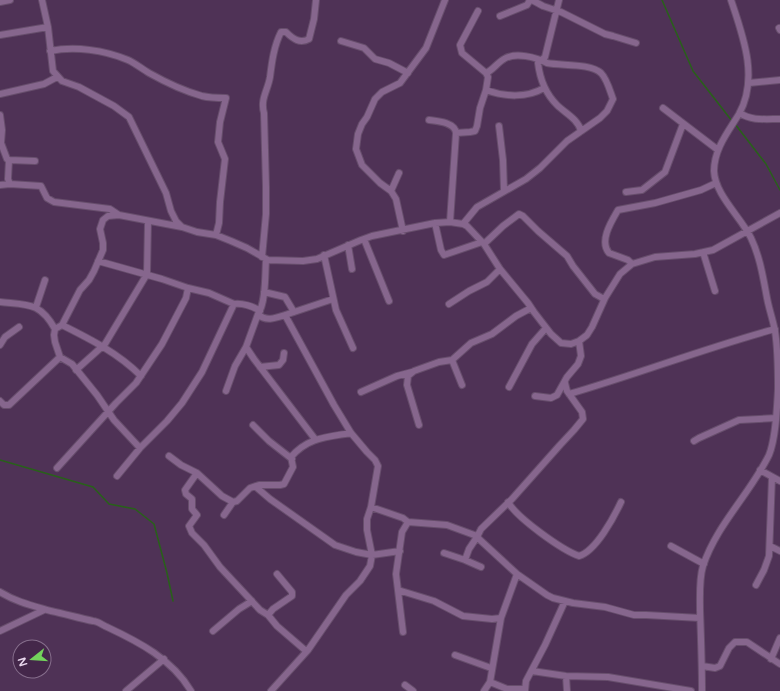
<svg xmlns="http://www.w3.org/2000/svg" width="780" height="691" viewBox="0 0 780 691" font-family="'Varela Round',sans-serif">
<rect width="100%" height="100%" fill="#4f3256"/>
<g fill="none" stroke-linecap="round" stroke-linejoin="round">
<path stroke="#286119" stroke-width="1.5" d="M662 0 693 71 732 121
M735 124 766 164 780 190
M0 460 93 487 109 504 135 509 154 524 167 573 173 601"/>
<g stroke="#674e6c" stroke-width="8">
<path id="minor" d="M42 0 48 27 53 71 62 81 79 87 114 106 129 117 166 193 171 211 176 221 182 227 197 232 216 235 231 241 247 248 268 260 303 261 317 259 361 240 372 236 435 223 450 222 463 224 467 226 484 244 500 269 528 303 534 312 551 334 561 343 571 344 579 341 587 335 592 327 605 298 620 274 632 264 655 257 695 254 713 250 780 213
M532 0 543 6 561 12 605 34 613 36 636 43
M559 0 545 57 538 63C540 80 545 93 557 105 565 113 578 119 581 131
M0 2 10 0
M500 16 527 5 530 0
M779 28 780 30
M0 35 48 27
M341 41 364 48 375 59 389 63 408 73
M50 51C75 46 104 50 128 60 135 63 142 69 149 73 165 82 184 91 202 96 210 98 219 98 226 98L220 122 218 142 225 159 220 202 219 223 216 235
M749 83 780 80
M486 90C505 97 527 98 544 88
M0 94 44 84 57 77
M663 108 718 150
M740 113C751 121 766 119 780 119
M0 115 2 130 1 143 7 159 9 160 8 179 10 184 0 185
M429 120C437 121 455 122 456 133
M499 126 503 160 504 191
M9 160 35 161
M10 184 41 186 47 198 54 202 110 209 119 215 182 227
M391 191 399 173
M626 192 642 190 665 172 683 124
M119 215 108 216 103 220 100 229 103 243V250L94 271 89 280 80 290 62 325 55 329 54 335 55 342 60 357 72 364 97 395 114 420 140 448
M450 222 456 133 470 132 475 131 477 126 480 108 486 90 488 77 486 73 462 53 460 45 478 11
M435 223 441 250 444 255 482 242
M463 224 477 207 526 179 540 168 567 141 600 118 607 111 613 99C610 91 607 79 601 73 590 63 562 66 547 63 536 57 515 52 504 59 497 63 493 70 486 73
M403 231 396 199 391 191 380 183 362 165 356 149 358 134 362 124 367 117 375 99 382 92 400 83 426 48 445 0
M364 239 389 301
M484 244 503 226 519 214 523 216 538 231 567 256 573 266 595 294 604 299
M348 245 352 269
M703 252 715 291
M324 255 336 310 353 348
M262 257 266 214V187L264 113C260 99 268 90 270 77 272 61 274 46 281 32H286C293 39 300 44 309 39L314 19 316 0
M266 260C265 274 266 303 258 314 265 322 276 318 285 315L334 405 351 433 367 452 375 460 378 466 371 507 367 519V530L372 555 370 566 360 581 346 595 308 650 271 691
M98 261 162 279 188 288 209 293 234 304
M632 264 628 260 609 253C599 241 611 222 618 210L655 203 701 190 716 183
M264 292 285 297 294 312
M0 302C28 305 40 302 55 329
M449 304 469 291 487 282 500 269
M36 307 45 280
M258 314 246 347 254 359 315 439
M285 315 333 299
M62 325C90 339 118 353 141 376
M0 345 5 337 19 327
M452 360 462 385
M260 367 279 365 283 360 284 353
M76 370 105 344 147 274 148 221
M509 387 532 344 546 328
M226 391 235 366 246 347
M361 392 397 376 412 372
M569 394C638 374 705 348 775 329
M535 396 551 398 557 395 567 377 578 364 581 356 579 341
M0 401 4 405H9L60 357
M253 425 269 441 292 459
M419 425 407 385 408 376 414 371 439 362 452 360 471 343 492 334 516 316 531 308
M694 441 699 438 739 420 776 418
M169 456 181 465 197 473 222 496 233 502 237 501 250 488 259 485H280L284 484 293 467 291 457C308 437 328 437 351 433
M57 468 116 403 136 383 162 344 186 298 188 288
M760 470 780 481
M197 473 185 490 186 494 192 499V509L197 515 189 526 192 533 204 545 220 567 260 610 268 615 277 626 306 651
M117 476 140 448 167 421 182 403 202 372 234 304C242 303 253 306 260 311
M256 487 270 499 335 545 356 552 372 555 400 551
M508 502C517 518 562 550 579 556 596 551 614 517 621 502
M371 507 403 518 408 522 447 525 477 536
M224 515 233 502
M479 533 477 536 479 539 517 574 547 595 553 598 573 603 605 607 634 615H646L700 618
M671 546 704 564
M770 546 780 551
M444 553 465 560 481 567
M465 560 469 549 477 537 481 529 512 499 560 445 574 430 583 419 582 412 567 391 565 383
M756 585 764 570 769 556 772 477
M398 590 434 601 463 616 492 619 501 618
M0 592C16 602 34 606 51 611 65 614 79 618 93 621 98 621 102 625 107 627 139 642 172 659 191 691
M268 615 273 609 292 596V592L277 574
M0 631 44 610
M213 631 239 609 252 601
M403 632 396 574 402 532 408 522
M455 655 491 668
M771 659 780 638
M702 666 715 668 720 666 729 648 735 642H747L780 664
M532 671 566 676 608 677 691 691
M566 676 567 691
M490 682 507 689H524
M405 685 413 691
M126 691 164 659
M484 691 490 682 501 618 517 574
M525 691 526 681 545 645 565 601
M702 691C702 664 701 637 700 610 700 596 699 579 703 566 717 524 750 494 769 455 776 438 777 408 778 389 778 370 778 350 775 331 773 320 769 309 767 298 763 277 760 257 751 238 741 217 715 195 714 171 714 149 728 132 739 114 759 78 743 36 731 0"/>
</g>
<use href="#minor" stroke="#86668d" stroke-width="6"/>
</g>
<g transform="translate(32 659) rotate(253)"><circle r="19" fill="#44274a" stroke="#866e8c"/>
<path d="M0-3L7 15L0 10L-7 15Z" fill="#73d25c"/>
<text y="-6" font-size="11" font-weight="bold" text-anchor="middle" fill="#ead8ee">N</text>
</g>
</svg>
